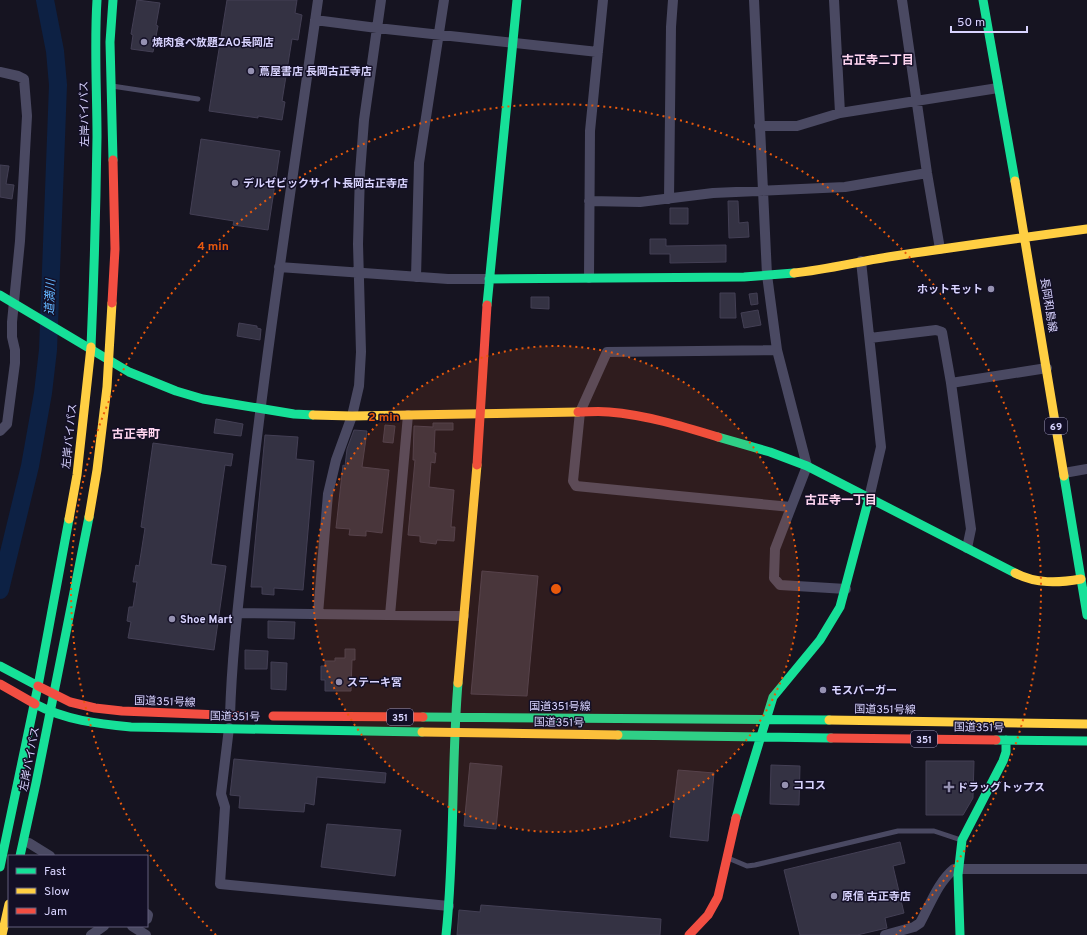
<svg xmlns="http://www.w3.org/2000/svg" width="1087" height="935" viewBox="0 0 1087 935" font-family="Overpass,'Noto Sans JP',sans-serif">
<rect width="100%" height="100%" fill="#161421"/>
<g fill="none" stroke-linecap="round" stroke-linejoin="round">
<path stroke="#0d2144" stroke-width="18" d="M0 590 30 466 43 393 48 350 58 85 55 51 45 0"/>
</g>
<path fill="#343243" stroke="#433f54" d="M137 0 160 3 156 25 158 26 153 52 131 49 133 35 131 34Z
M227 0H297L295 13 302 15 298 40 292 39 282 101 285 102 282 120 258 116V118L209 111Z
M201 139 280 151 268 230 233 225 234 221 190 214Z
M0 165 9 166 6 184 14 185 12 199 0 197Z
M728 201H738L739 223 748 222 749 237 729 238Z
M670 208H688V224H670Z
M650 239H666V246L726 245V262L670 263V254H650Z
M720 293H735L736 318H720Z
M757 293 758 304 751 305 749 294Z
M531 297H549V309L531 308Z
M758 310 761 325 744 328 741 313Z
M239 323 257 326V328L261 329 260 340 237 336Z
M216 419 243 424 241 436 214 433Z
M433 423H453V430H435L434 453H436L435 463 431 462 429 487 454 490 451 527H455L454 541 437 540 436 544 420 542V536L408 535 415 460H413L414 426 433 427Z
M385 425 395 426 393 443 383 442Z
M354 430 367 431 362 467 389 470 382 533 366 531V536L349 535 350 529 336 528 343 465 345 466 347 449Z
M265 435 298 437 296 459 314 461 303 590 274 588V595L262 594V587H251Z
M153 443 233 454 231 466 225 465 211 564 226 566 214 650 128 638 131 622 127 621 129 607H133L137 582H133L136 565 139 566 145 528 141 527Z
M482 571 538 576 527 696 471 694Z
M268 621 295 622 294 639 268 638Z
M345 649H355V660H352L351 691H325V680H321V666H325V661H335V658H345Z
M245 650 268 651 267 669H245Z
M271 662 287 663 286 690 271 689Z
M234 759 386 773 385 783 317 777 314 805 305 803 304 812 239 808 240 796 230 795Z
M926 761H974L973 798 963 815H926Z
M470 763 502 766 496 829 464 826Z
M771 765 800 766 799 805 770 804Z
M678 770 714 773 708 841 670 837Z
M327 824 401 830 395 876 321 867Z
M900 842 905 863 893 866 904 913 885 918 887 928 857 935H800L784 870Z
M481 905 661 919 660 935H457L459 910 480 912Z"/>
<g fill="none" stroke-linecap="round" stroke-linejoin="round">
<path stroke="#4a4962" stroke-width="5" d="M112 86 198 99
M728 858 747 866 755 865 898 831H934L961 840"/>
<path stroke="#4a4962" stroke-width="10" d="M754 0 767 275 777 350 807 466 775 549 774 578 780 585 846 589
M834 0 840 113
M902 0 927 173 940 249
M315 20 377 28 598 52
M0 72 18 76 24 79 27 116 20 241 12 322V337L15 350V363L7 424 0 431
M759 126H797L840 113 998 88
M669 199 671 27 673 0
M589 201 640 202 713 193 845 187 927 173
M861 261 881 447 869 498
M279 267 448 279H489
M416 277 419 163 444 0
M589 278 590 131 603 0
M870 338 936 330 942 332 951 383 971 529 967 548
M777 350 607 352 580 412 573 481 576 486 791 507
M951 383 1047 368
M1064 473 1087 469
M238 613 464 616
M318 614 328 494 336 460 352 416 359 386 361 352 358 244 360 173 364 120 381 0
M390 615 408 415
M230 716C232 648 241 581 248 514 267 342 294 171 318 0
M229 728 221 794 225 807 220 884 449 906
M29 843 50 856
M147 914 148 915 147 919
M132 926 146 935
M91 935 104 926
M885 935 914 927 920 923C930 905 938 882 954 869H1087"/>
<path stroke="#16e098" stroke-width="9" d="M983 0 1015 181
M113 160 110 42 113 0
M489 279 744 277 794 273
M0 295 129 372 176 391 203 399 294 414 313 415
M487 305 517 0
M91 347C94 277 96 207 97 137 97 91 94 46 97 0
M718 437 770 452 807 466 1015 573
M1064 476 1087 615
M0 666 38 686
M35 704C65 720 98 724 131 727L422 732
M423 717 829 720
M618 735 831 738
M996 740 1087 741
M736 818 773 697 820 640 840 607 869 498
M20 856 36 783 89 517
M0 867 38 686 69 519
M446 935C455 851 451 767 458 683
M960 935 958 875 962 840 1003 761 1006 752V740"/>
<path stroke="#ffcf43" stroke-width="9" d="M1015 181 1064 476
M794 273C826 270 856 262 888 257 954 247 1020 238 1087 229
M313 415 352 416 578 412
M89 517 97 470 107 387 112 303
M69 519 77 475 91 347
M1015 573C1036 584 1058 583 1081 579
M458 683 477 465
M829 720 1087 724
M422 732 618 735
M2 935 9 904"/>
<path stroke="#f24e42" stroke-width="9" d="M112 303 115 249 113 160
M578 412C588 412 599 411 609 412 646 415 682 426 718 437
M477 465 487 305
M0 684 35 704
M38 686 70 702 95 708 122 711 245 716
M273 716 423 717
M831 738 996 740
M689 935 708 915 718 897 736 818"/>
</g>
<circle cx="556" cy="589" r="243" fill="#e8590c" fill-opacity=".12"/>
<g fill="none" stroke="#e8590c" stroke-width="2" stroke-dasharray="2 4">
<circle cx="556" cy="589" r="243"/>
<path d="M216 935A485 485 0 1 1 896 935"/>
</g>
<g fill="#9591b1" stroke="#130f26" stroke-width="1.5">
<circle cx="144" cy="42" r="4"/>
<circle cx="251" cy="71" r="4"/>
<circle cx="235" cy="183" r="4"/>
<circle cx="991" cy="289" r="4"/>
<circle cx="172" cy="619" r="4"/>
<circle cx="339" cy="682" r="4"/>
<circle cx="823" cy="690" r="4"/>
<circle cx="785" cy="785" r="4"/>
<path d="M947 781h4v4h4v4h-4v4h-4v-4h-4v-4h4z"/>
<circle cx="834" cy="896" r="4"/>
</g>
<g text-anchor="middle" stroke-width="3" stroke-linejoin="round" paint-order="stroke">
<g fill="#130f26" stroke="#9e99be" stroke-width="1">
<rect x="1045" y="418" width="22" height="16" rx="3"/>
<rect x="387" y="709" width="26" height="16" rx="3"/>
<rect x="911" y="731" width="26" height="16" rx="3"/>
</g>
<g font-size="10" font-weight="bold" fill="#d9d4ff">
<text x="1056" y="430">69</text>
<text x="400" y="721">351</text>
<text x="924" y="743">351</text>
</g>
<g font-size="11" font-weight="bold" fill="#d9d4ff" stroke="#130f26" text-anchor="start">
<text x="152" y="46">焼肉食べ放題ZAO長岡店</text>
<text x="259" y="75">蔦屋書店 長岡古正寺店</text>
<text x="243" y="187">デルゼビックサイト長岡古正寺店</text>
<text x="983" y="293" text-anchor="end">ホットモット</text>
<text x="180" y="623">Shoe Mart</text>
<text x="347" y="686">ステーキ宮</text>
<text x="831" y="694">モスバーガー</text>
<text x="793" y="789">ココス</text>
<text x="957" y="791">ドラッグトップス</text>
<text x="842" y="900">原信 古正寺店</text>
</g>
<g font-size="11" fill="#d9d4ff" stroke="#130f26">
<text transform="translate(84 114) rotate(-91)" y="4">左岸バイパス</text>
<text transform="translate(1049 305) rotate(81)" y="4">長岡和島線</text>
<text transform="translate(69 436) rotate(-84)" y="4">左岸バイパス</text>
<text transform="translate(165 701) rotate(2)" y="4">国道351号線</text>
<text x="560" y="710">国道351号線</text>
<text transform="translate(885 709) rotate(1)" y="4">国道351号線</text>
<text transform="translate(235 716) rotate(1)" y="4">国道351号</text>
<text transform="translate(559 722) rotate(1)" y="4">国道351号</text>
<text transform="translate(979 727) rotate(1)" y="4">国道351号</text>
<text transform="translate(29 759) rotate(-79)" y="4">左岸バイパス</text>
</g>
<g font-size="12" font-weight="bold" fill="#ffd6f0" stroke="#130f26">
<text x="878" y="64">古正寺二丁目</text>
<text x="136" y="438">古正寺町</text>
<text x="841" y="504">古正寺一丁目</text>
</g>
<g font-size="12" font-style="italic" fill="#62b6ff" stroke="#130f26">
<text transform="translate(50 297) rotate(-88)" y="4">道満川</text>
</g>
</g>
<circle cx="556" cy="589" r="6" fill="#e8590c" stroke="#130f26" stroke-width="2"/>
<g font-size="12" text-anchor="middle" font-weight="bold" fill="#e8590c" stroke="#130f26" stroke-width="3" stroke-linejoin="round" paint-order="stroke">
<text x="213" y="250">4 min</text>
<text x="384" y="421">2 min</text>
</g>
<rect x="8" y="855" width="140" height="72" fill="#130f26" stroke="#625e7d"/>
<rect x="16" y="868" width="20" height="6" fill="#16e098" stroke="#625e7d"/>
<text x="44" y="875" font-size="12" fill="#d9d4ff">Fast</text>
<rect x="16" y="888" width="20" height="6" fill="#ffcf43" stroke="#625e7d"/>
<text x="44" y="895" font-size="12" fill="#d9d4ff">Slow</text>
<rect x="16" y="908" width="20" height="6" fill="#f24e42" stroke="#625e7d"/>
<text x="44" y="915" font-size="12" fill="#d9d4ff">Jam</text>
<path d="M951 26v6h76v-6" fill="none" stroke="#d9d4ff" stroke-width="2"/>
<text x="957" y="26" font-size="12" fill="#d9d4ff" stroke="#130f26" stroke-width="3" paint-order="stroke">50 m</text>
</svg>
